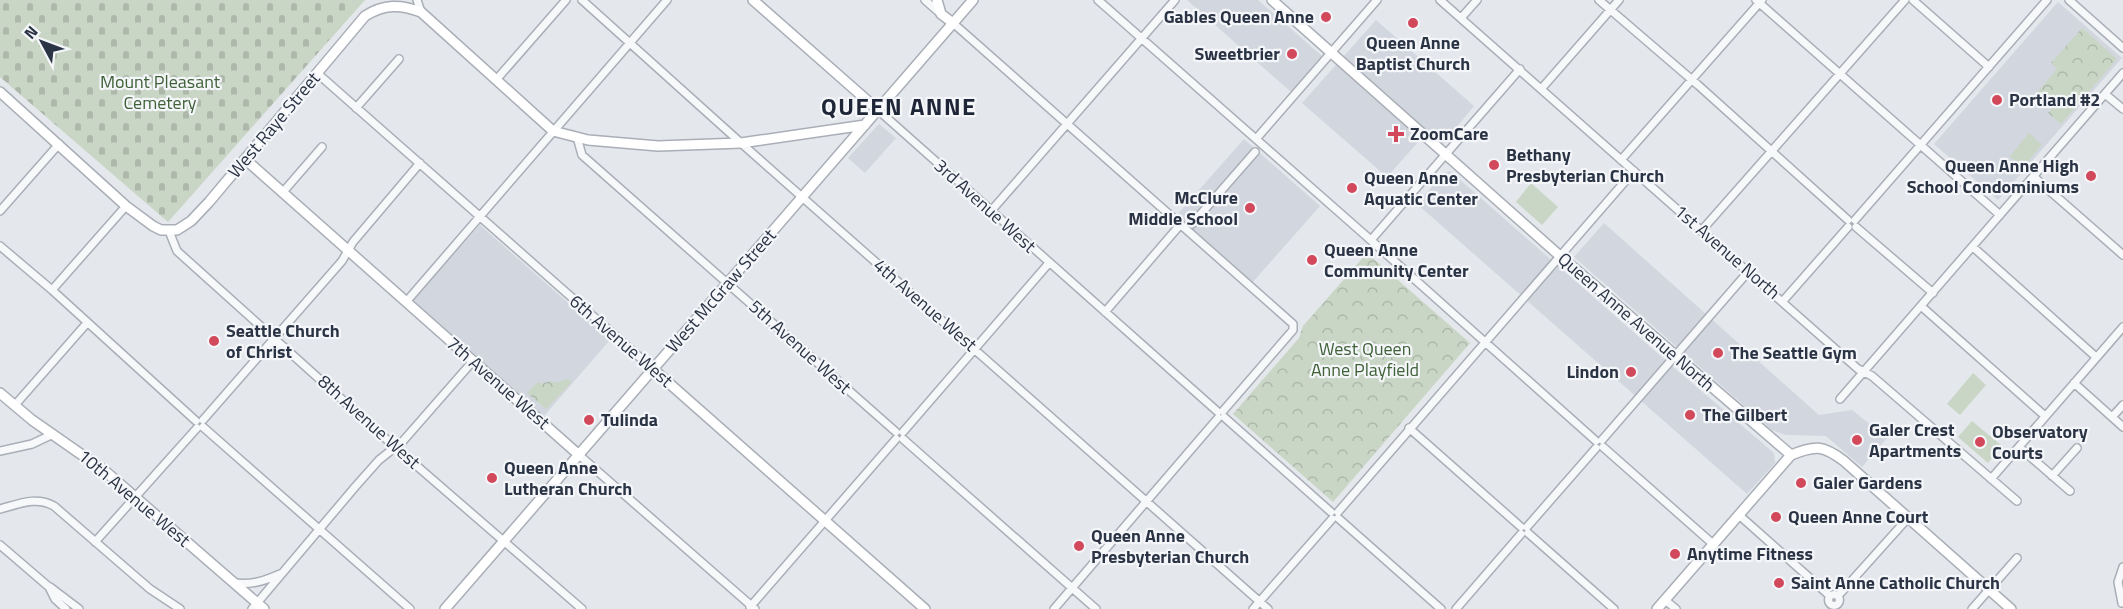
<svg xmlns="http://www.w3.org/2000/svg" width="2123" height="609" viewBox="0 0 2123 609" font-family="'Titillium Web',sans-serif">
<defs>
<pattern id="cemetery-stones" width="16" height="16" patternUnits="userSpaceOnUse" patternTransform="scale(1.5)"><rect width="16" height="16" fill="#c9d6c5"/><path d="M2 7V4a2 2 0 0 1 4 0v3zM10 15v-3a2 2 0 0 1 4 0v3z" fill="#adb8ab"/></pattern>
<pattern id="park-crowns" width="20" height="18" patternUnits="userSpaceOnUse" patternTransform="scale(1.5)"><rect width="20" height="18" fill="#c9d6c5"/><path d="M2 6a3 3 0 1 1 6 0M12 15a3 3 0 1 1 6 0" fill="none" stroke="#adb8ab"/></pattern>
</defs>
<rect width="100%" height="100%" fill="#e4e7ec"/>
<path fill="#d2d6de" d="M1187 0H1258L1322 56 1291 92Z
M2058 2 2122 58 1998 200 1934 144Z
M1376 20 1474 106 1442 145 1427 132 1387 177 1302 103Z
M879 124 896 138 865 173 848 158Z
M1244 139 1320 206 1252 283 1176 216Z
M1450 171 1672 366 1774 453 1775 463 1747 494 1417 204 1444 173Z
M1604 223 1819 415 1852 410 1887 438 1862 467 1826 436 1786 435 1772 430 1574 257Z
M480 225 610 340 544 416 413 300Z"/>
<path fill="#c9d6c5" d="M2029 133 2042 145 2023 167 2010 156Z
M1531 183 1558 207 1542 225 1516 202Z
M1973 373 1986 385 1960 415 1947 404Z
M1972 421 2002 446 1988 463 1958 437Z"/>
<path fill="url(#cemetery-stones)" d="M0 0H365L168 222 0 77Z"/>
<path fill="url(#park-crowns)" d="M2082 28 2117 59 2061 124 2048 113 2053 107 2037 93 2057 69 2051 63Z
M1367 253 1470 343 1333 502 1233 414 1299 338 1303 326Z
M567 379 572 382 546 409 527 393 538 382 541 384 550 381 557 383Z"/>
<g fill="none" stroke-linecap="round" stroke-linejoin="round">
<g stroke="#a9aeb7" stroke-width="10">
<path id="street" d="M417 0 421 12
M582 0 741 143 1268 609
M925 0 941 14
M1098 0 1365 235 1596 441
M1440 0 1858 369 1872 376 2017 501
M1599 0 1698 85 1848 220
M1756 0 2000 215
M1913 0 1989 67
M2069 0 2123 48
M1461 18 1477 0
M953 23 1293 324V330L1223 411
M317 73 653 369
M496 80 566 0
M1542 88 1619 0
M2105 94 2123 109
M356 108 399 59
M878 110 1218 412
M577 137 582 155 896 432
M1256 139 1377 0
M1621 160 1762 0
M2034 177 2123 255
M283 192 322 147
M0 211 59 144
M991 211 1175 0
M1855 220 2047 0
M1192 224 1255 152
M1856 227 1933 293
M1702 230 1905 0
M169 231 177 251 395 447 582 609
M1371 240 1520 69
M0 246 52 290 196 421
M1973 247 2096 357
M52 290 126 206
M1783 301 1848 227
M406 302 667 0
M1921 306 2045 416
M1105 312 1180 225
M2074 383 2123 427
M1840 399 2123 73
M15 405 87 323
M1224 417 1331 512
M2112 417 2123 405
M203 420 342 261 353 242 420 163
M203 427 410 609
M1409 428 1521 527
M903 432 1049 263
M903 439 1096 609
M1602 440 1748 272
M1603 447 1713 544
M2019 447 2070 491
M0 451 32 444 53 434
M579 455 755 609
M2052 476 2077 448
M1991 479 2123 327
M0 509C19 504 36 496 54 506L150 589 180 609
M1338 512 1634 171
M1739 515 1830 596
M1338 518 1441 609
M1527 527 1596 448
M1528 533 1614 609
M95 542 197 428
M0 545 49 587 55 599 66 609
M234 583C252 585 264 581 280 574
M50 587 79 609
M1828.5 600a5.5 5.5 0 1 1 11 0a5.5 5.5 0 1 1-11 0Z
M1838 596 1908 518
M1665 600 1676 609
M2122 603 2118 582 2123 567
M750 607 896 439
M252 609 355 487 379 460 403 441 473 361
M1054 609 1218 418
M1253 609 1332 519
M1456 609 1521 534
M1972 609 2017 558"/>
</g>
<g stroke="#a9aeb7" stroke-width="12">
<path id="secondary" d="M753 0 878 110
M937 0 941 14 953 23
M1272 0 1560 256 1791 455
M0 92 126 206 153 226 161 230H177L191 221 209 202 365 16C384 4 400 4 421 12L553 131 588 140 658 146 741 143 865 125
M245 159 579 455
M653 369 925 609
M0 393 32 420 105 471 264 609
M445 609 973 0
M1657 609 1791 455C1815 445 1823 445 1844 461L2011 609"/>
</g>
<use href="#street" stroke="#f7f8fa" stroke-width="7"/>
<use href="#secondary" stroke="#fff" stroke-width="9"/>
</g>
<g fill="#d1495b" stroke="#f4f6f9" stroke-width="2">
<circle cx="1326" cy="17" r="6"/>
<circle cx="1413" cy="23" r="6"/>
<circle cx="1292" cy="54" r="6"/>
<circle cx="1997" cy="100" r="6"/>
<path d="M1393 125h6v6h6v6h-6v6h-6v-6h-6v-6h6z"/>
<circle cx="1494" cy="165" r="6"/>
<circle cx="2091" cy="176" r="6"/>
<circle cx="1352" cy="188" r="6"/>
<circle cx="1250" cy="208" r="6"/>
<circle cx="1312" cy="260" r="6"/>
<circle cx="214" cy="341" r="6"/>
<circle cx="1718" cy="353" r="6"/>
<circle cx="1631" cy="372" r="6"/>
<circle cx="1690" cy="415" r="6"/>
<circle cx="589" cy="420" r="6"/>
<circle cx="1857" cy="440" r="6"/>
<circle cx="1980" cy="442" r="6"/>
<circle cx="492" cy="478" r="6"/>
<circle cx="1801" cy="483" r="6"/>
<circle cx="1776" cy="517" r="6"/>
<circle cx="1079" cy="546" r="6"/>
<circle cx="1675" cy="554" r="6"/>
<circle cx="1779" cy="583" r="6"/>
</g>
<g text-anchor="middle" stroke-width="4.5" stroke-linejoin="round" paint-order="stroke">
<g font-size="18" font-weight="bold" fill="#2b3445" stroke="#f4f6f9" text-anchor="start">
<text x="1314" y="23" text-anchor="end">Gables Queen Anne</text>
<text x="1413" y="49" text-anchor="middle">Queen Anne<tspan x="1413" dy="21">Baptist Church</tspan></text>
<text x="1280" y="60" text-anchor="end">Sweetbrier</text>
<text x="2009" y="106">Portland #2</text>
<text x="1410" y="140">ZoomCare</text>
<text x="1506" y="161">Bethany<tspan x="1506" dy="21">Presbyterian Church</tspan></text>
<text x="2079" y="172" text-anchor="end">Queen Anne High<tspan x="2079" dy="21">School Condominiums</tspan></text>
<text x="1364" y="184">Queen Anne<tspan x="1364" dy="21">Aquatic Center</tspan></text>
<text x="1238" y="204" text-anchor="end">McClure<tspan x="1238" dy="21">Middle School</tspan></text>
<text x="1324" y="256">Queen Anne<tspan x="1324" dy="21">Community Center</tspan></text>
<text x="226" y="337">Seattle Church<tspan x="226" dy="21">of Christ</tspan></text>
<text x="1730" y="359">The Seattle Gym</text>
<text x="1619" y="378" text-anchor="end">Lindon</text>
<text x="1702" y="421">The Gilbert</text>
<text x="601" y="426">Tulinda</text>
<text x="1869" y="436">Galer Crest<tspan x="1869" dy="21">Apartments</tspan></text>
<text x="1992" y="438">Observatory<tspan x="1992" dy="21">Courts</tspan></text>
<text x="504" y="474">Queen Anne<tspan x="504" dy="21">Lutheran Church</tspan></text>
<text x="1813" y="489">Galer Gardens</text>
<text x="1788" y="523">Queen Anne Court</text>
<text x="1091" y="542">Queen Anne<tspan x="1091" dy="21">Presbyterian Church</tspan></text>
<text x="1687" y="560">Anytime Fitness</text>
<text x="1791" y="589">Saint Anne Catholic Church</text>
</g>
<g font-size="18" fill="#3f6138" stroke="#f4f6f9">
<text x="160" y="88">Mount Pleasant<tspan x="160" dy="21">Cemetery</tspan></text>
<text x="1365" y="355">West Queen<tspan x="1365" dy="21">Anne Playfield</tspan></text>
</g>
<g font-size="18" fill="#2b3445" stroke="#f4f6f9">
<text transform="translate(274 125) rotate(-50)" y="6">West Raye Street</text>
<text transform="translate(985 206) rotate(42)" y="6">3rd Avenue West</text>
<text transform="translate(1727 252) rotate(41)" y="6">1st Avenue North</text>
<text transform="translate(721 291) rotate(-49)" y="6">West McGraw Street</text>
<text transform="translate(925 305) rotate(41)" y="6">4th Avenue West</text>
<text transform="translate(1636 322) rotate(41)" y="6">Queen Anne Avenue North</text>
<text transform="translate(621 341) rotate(41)" y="6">6th Avenue West</text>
<text transform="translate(800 347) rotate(42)" y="6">5th Avenue West</text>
<text transform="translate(498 383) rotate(41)" y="6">7th Avenue West</text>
<text transform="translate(369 422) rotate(42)" y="6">8th Avenue West</text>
<text transform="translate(134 498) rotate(40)" y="6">10th Avenue West</text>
</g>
<g font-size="24" font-weight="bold" letter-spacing="1.5" fill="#1d2536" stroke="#f4f6f9">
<text x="899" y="115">QUEEN ANNE</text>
</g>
</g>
<g transform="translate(42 42) rotate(311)" stroke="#f4f6f9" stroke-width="4.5" paint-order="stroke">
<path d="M0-4.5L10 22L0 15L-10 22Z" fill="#2b3445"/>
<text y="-9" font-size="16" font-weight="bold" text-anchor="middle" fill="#2b3445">N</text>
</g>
</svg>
